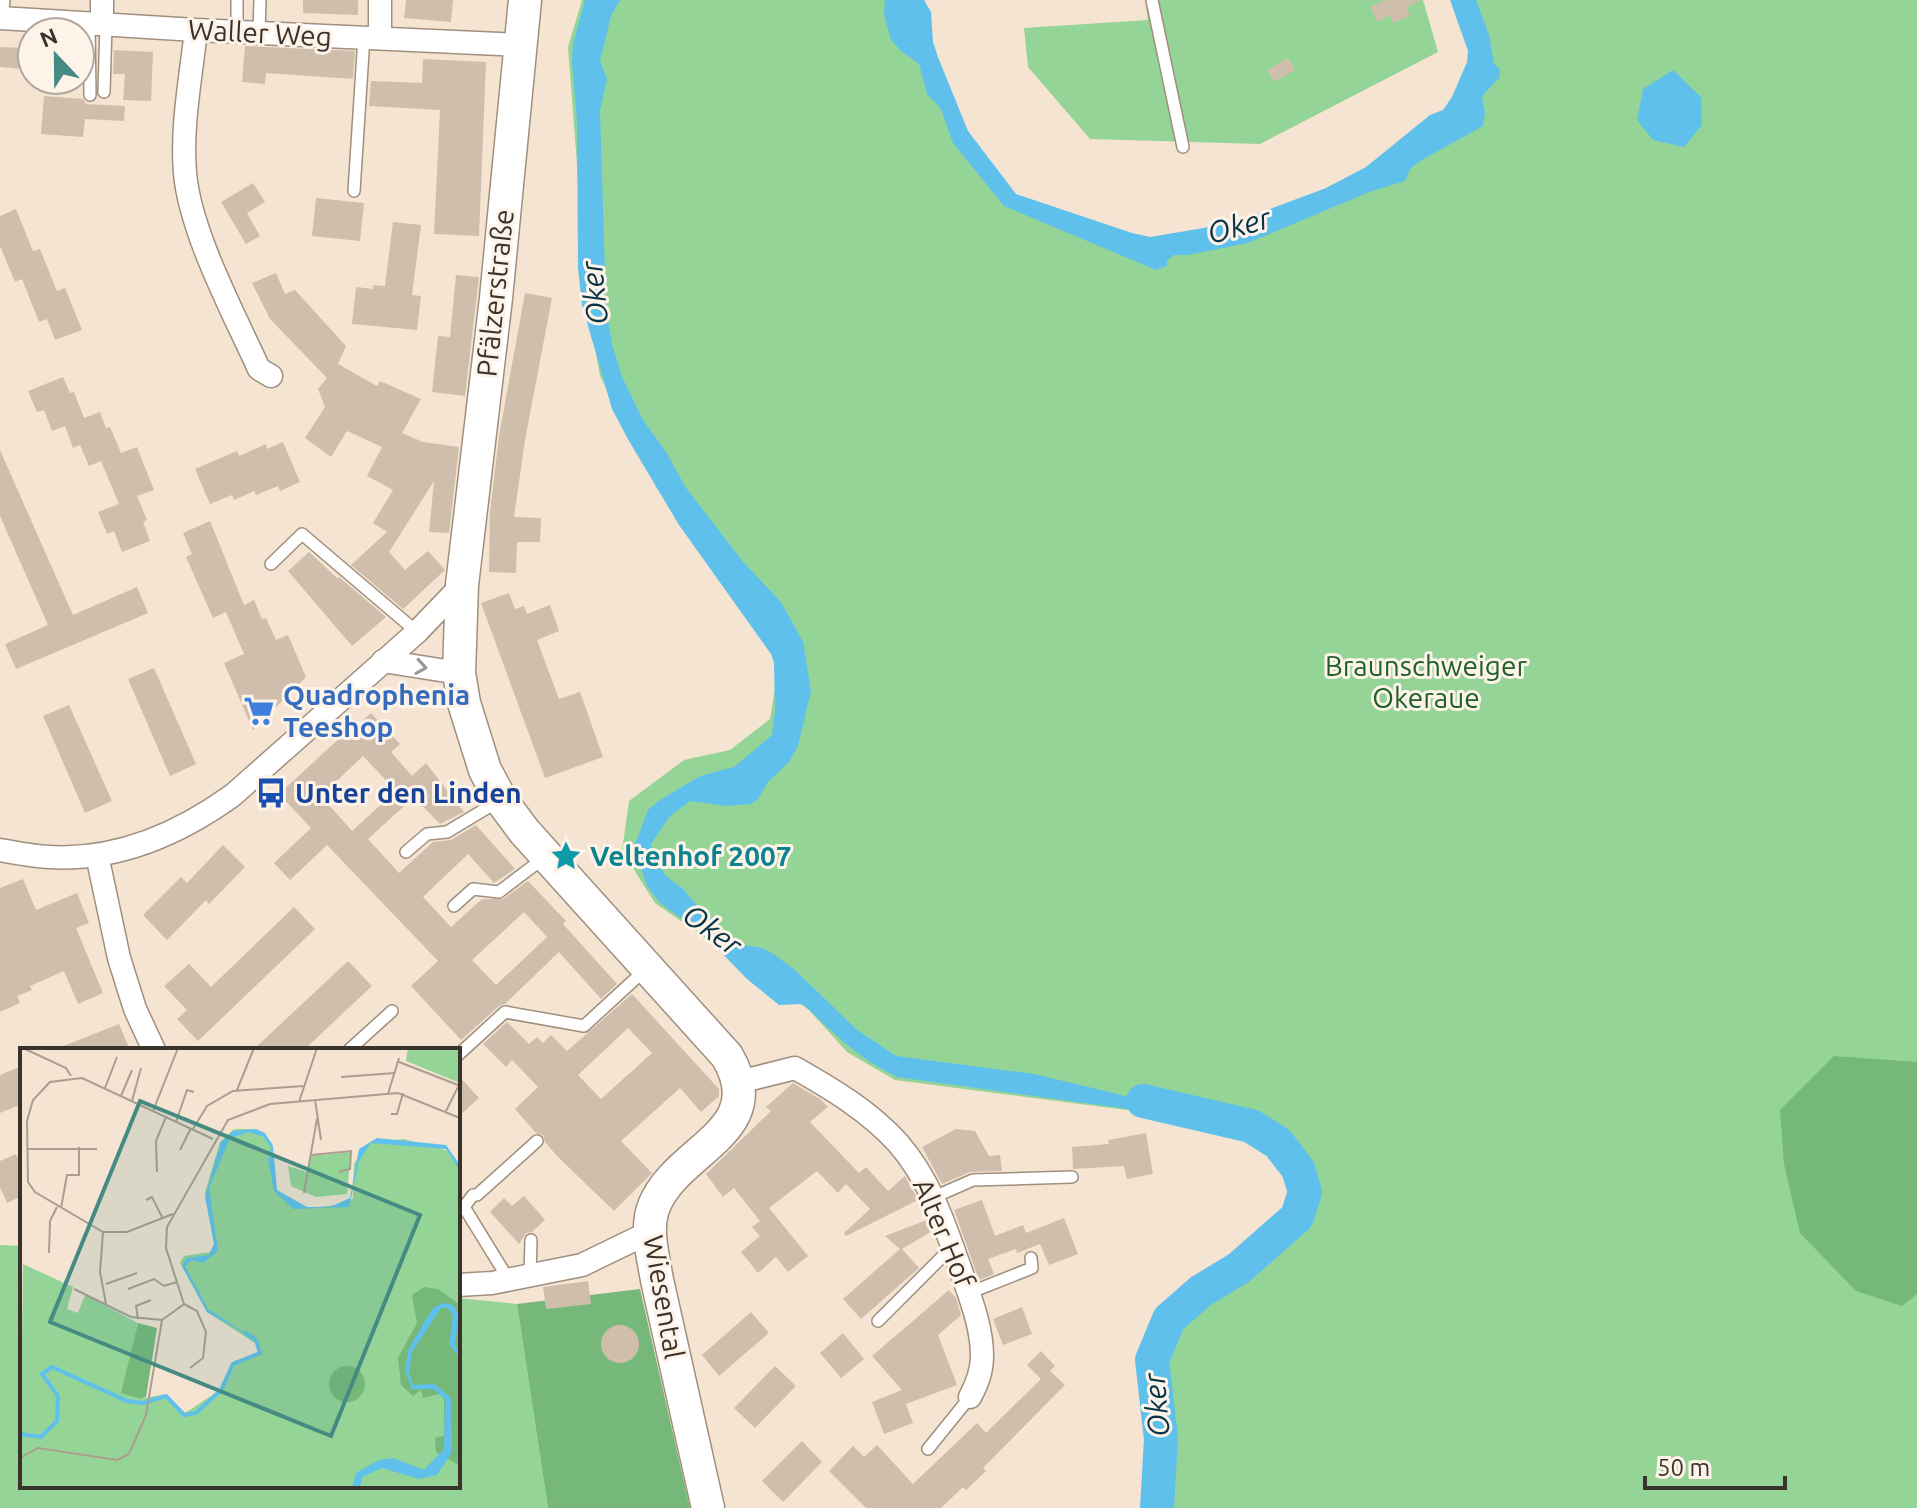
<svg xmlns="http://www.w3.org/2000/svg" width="1917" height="1508" viewBox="0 0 1917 1508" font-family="Ubuntu,sans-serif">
<rect width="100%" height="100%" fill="#f6e4d2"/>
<path fill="#94d497" d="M582 0H913L964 132 1012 196 1145 243 1252 224 1358 179 1451 115 1478 58 1453 0H1917V1508H1152L1154 1503 1145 1360 1171 1298 1239 1265 1292 1215 1299 1193 1276 1149 1134 1111 895 1080 847 1052 809 1010 655 903 622 851 629 801 684 760 730 750 770 719 781 652 657 488 600 376 588 309 568 47Z
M1145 0H1423L1438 52 1260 144 1090 139 1028 67 1024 28 1148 20Z
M0 1245 22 1246V1486H458V1298L517 1304 548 1508H0Z"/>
<path fill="#76b87a" d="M1834 1056 1917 1062V1294L1902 1306 1856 1291 1800 1233 1784 1164 1780 1110Z
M640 1289 690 1508H548L517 1304Z"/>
<path fill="#5fc0ec" d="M585 0H620L611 16 600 61 607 79 600 110 606 307 612 344 622 377 643 420 666 452 686 488 744 563 781 602 803 642 811 691 798 746 789 762 768 782 758 799 751 804 726 806 690 801 670 816 651 844 654 858 666 876 683 889 700 909 739 944 762 948 775 955 795 970 856 1029 896 1056 1034 1074 1251 1126 897 1077C858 1058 834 1034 803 1004L779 1005 747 979 706 937 659 902 647 886 634 847 648 810 657 802 700 776 734 767 772 735 775 710 774 663 771 654 679 525 629 441 612 409 582 305 578 268 577 122 572 62 573 44Z
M885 0H924L931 12 933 42 938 57 968 131 1016 194 1132 233 1150 237 1233 223 1326 188 1366 167 1430 115 1443 110 1452 97 1467 62 1468 51 1450 0H1476L1489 35 1494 64 1499 68 1500 77 1482 96 1485 113 1483 126 1420 161 1410 169 1405 181 1369 192 1248 243 1188 255H1174L1167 261V266L1156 270 1004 206 953 143 941 109 927 94 919 64 901 51 891 40 884 14Z
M1673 70 1701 97 1702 125 1684 147 1653 140 1637 120 1643 89Z"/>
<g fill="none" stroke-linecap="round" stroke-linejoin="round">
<path stroke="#5fc0ec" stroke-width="34" d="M1143 1101 1251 1126 1278 1143 1298 1169 1305 1192 1297 1217 1239 1268 1201 1291 1169 1319 1152 1360 1161 1439 1157 1508"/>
</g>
<path fill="#cfbeac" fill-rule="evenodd" d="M303 0H358V15L303 13Z
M406 0H453L451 22 404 18Z
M1385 0H1421L1407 7 1410 16 1393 23 1390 15 1377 22 1370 7Z
M245 46 355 51 353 79 266 73 265 84 242 82Z
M0 47 25 48 24 69 0 67Z
M114 50 153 52 151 101 123 100 125 74H113Z
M1288 58 1295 70 1274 82 1267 70Z
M423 59 486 62 479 236 434 234 440 110 369 106 371 81 422 83Z
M44 96 83 99 86 104 125 106 124 121 85 119 83 137 41 134Z
M253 183 265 202 247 213 260 236 246 244 221 202Z
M316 198 364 203 360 241 312 236Z
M16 209 33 251 40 249 57 291 65 288 82 330 55 340 47 319 39 322 22 279 15 282 0 246V216Z
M393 222 421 225 412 295 421 296 417 330 352 324 356 287 373 289V285L385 286Z
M276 273 285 294 295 290 346 346 338 364 377 386 380 381 421 399 402 433 423 442 459 447 449 533 429 532 434 481 389 552 405 570 428 551 445 570 403 609 351 565 387 532 373 523 393 490 367 476 382 447 347 431 331 457 305 438 325 407 318 389 327 378 270 319 252 283Z
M456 275 479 277 465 396 432 392 438 336 450 337Z
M525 293 552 298 525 440 514 517 541 518 540 542H517L516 573 489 572 490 512 499 436Z
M63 377 70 393 74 392 84 418 100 412 106 428 110 427 121 453 137 447 154 490 137 496 147 520 143 522 150 541 122 552 114 531 107 534 98 512 119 504 101 461 89 466 80 445 73 448 65 426 52 431 44 410 37 412 28 391Z
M283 442 300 482 280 491 278 486 256 495 254 491 234 500 232 495 210 504 195 469 237 451 239 456 266 444 267 449Z
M0 450 73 615 137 587 148 613 16 669 5 644 48 625 0 516Z
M210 521 244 605 254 600 262 619 266 618 276 640 288 635 306 677 253 730 224 663 244 654 226 612 213 618 186 557 192 554 183 533Z
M309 552 337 578 339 577 386 617 352 646 288 571Z
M509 593 515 609 524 606 527 614 550 605 559 631 537 640 559 699 580 692 603 757 545 778 481 603Z
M154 668 196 764 170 776 128 679Z
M69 705 112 801 85 813 43 716Z
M371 713 400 744 391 752 412 776 426 763 464 812 440 824 414 797 368 839 399 873 433 842 451 840 476 825 515 869 494 883 468 854 423 897 451 927 482 899H503L528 881 566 921 563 924 617 984 601 999 559 952 505 1004 499 1006 461 1040 411 986 438 961 327 845 290 880 274 863 311 828 279 794 343 735 344 737ZM363 756 396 791 352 831 321 796ZM524 912 547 937 496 985 472 960Z
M223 845 245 867 209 904 206 900 167 940 143 915 181 877 187 883Z
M23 879 36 910 77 893 89 923 76 928 103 993 78 1004 64 971 30 986 32 990 17 996 20 1003 0 1012V888Z
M294 907 315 929 198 1041 177 1019 187 1010 164 986 189 964 211 987Z
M348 961 372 986 342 1014 304 1050H253Z
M632 994 719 1089V1096L701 1112 680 1088 621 1141 652 1173 614 1211 557 1156 545 1142 543 1135 536 1133 515 1109 538 1087 512 1060 506 1067 483 1044 507 1022 529 1044 537 1037 543 1043 551 1035 567 1051ZM628 1028 652 1053 601 1099 578 1075Z
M119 1024 130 1050H56V1049Z
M22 1066V1104L0 1113V1075Z
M458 1075 479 1098 458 1117Z
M793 1083 820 1099 828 1107 810 1122 859 1173 866 1167 888 1191 905 1176 918 1200 846 1236 844 1233 870 1209 846 1184 838 1193 817 1171 769 1208 808 1256 788 1272 776 1257 758 1273 741 1252 760 1236 752 1227 760 1221 734 1188 723 1197 706 1174 771 1111 766 1107Z
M956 1129 975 1131 989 1156 1000 1155 1002 1171 970 1172 942 1184 922 1147Z
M1146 1133 1153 1174 1127 1179 1124 1166 1073 1169 1072 1147 1109 1144 1108 1140Z
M16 1154 22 1166V1196L7 1203 0 1187V1161Z
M524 1196 545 1220 532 1232 526 1233 519 1244 490 1212 504 1198 512 1206Z
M982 1200 995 1236 1023 1225 1026 1233 1064 1218 1078 1254 1049 1265 1040 1244 1017 1253 1016 1249 988 1259 994 1274 979 1280 954 1210Z
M927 1220 932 1231 902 1249 919 1268 861 1319 843 1299 900 1249 885 1236Z
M588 1281 591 1304 546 1309 543 1287Z
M949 1290 956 1298 961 1315 938 1335 957 1385 906 1404 913 1423 884 1434 872 1402 902 1390 872 1356Z
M1022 1307 1032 1334 1003 1345 993 1319Z
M751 1312 769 1333 719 1376 702 1355Z
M601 1344a19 19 0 1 1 38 0a19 19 0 1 1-38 0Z
M843 1333 864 1359 841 1378 820 1353Z
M1041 1351 1055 1366 1050 1371 1065 1385 983 1468 986 1471 966 1490 963 1487 941 1508H866L829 1471 853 1446 864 1457 877 1445 913 1484 977 1423 986 1433 1041 1379 1027 1365Z
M775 1366 796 1386 755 1428 734 1408Z
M802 1441 822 1462 783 1502 762 1481Z"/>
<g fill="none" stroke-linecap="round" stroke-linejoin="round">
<g stroke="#9f8f7e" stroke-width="14">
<path id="lane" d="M1152 0 1183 147
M2 18 4 0
M89 23 90 95
M237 31V0
M259 33 260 0
M104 92 106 24
M354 191 364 37
M271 564 302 534 417 632
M406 852 427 834 447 832 497 802
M454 906 473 889 499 892 545 857
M349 1050 392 1011
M458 1055 505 1012 584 1026 646 969
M934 1197 973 1180 1072 1177
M530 1275 531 1240
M509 1280 464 1207 473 1195H477L537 1141
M969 1293 1032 1268 1031 1258
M878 1321 952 1247
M928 1449 970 1397"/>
</g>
<g stroke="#9f8f7e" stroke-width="25">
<path id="street" d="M102 0V23
M380 0V38
M0 18 196 30 519 45
M196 30C191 77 181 126 185 173 190 232 234 314 259 369L271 376
M383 661 459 673
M0 850C16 853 33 856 49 857 116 861 179 834 233 795L417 632 462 585
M97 855 119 958 135 1009 154 1050
M739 1082 795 1068C832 1089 869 1111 898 1143 930 1180 944 1223 960 1268 970 1297 982 1326 982 1356 982 1372 977 1384 970 1397
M458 1285 492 1283 582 1265 650 1232"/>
</g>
<g stroke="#9f8f7e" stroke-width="35">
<path id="secondary" d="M525 0 496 298 462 585 459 673 464 703 485 770 501 800 524 831 727 1056C772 1132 677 1148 654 1206 645 1229 653 1256 657 1280L708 1508"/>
</g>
<use href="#lane" stroke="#fff" stroke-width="11"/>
<use href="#street" stroke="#fff" stroke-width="22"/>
<use href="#secondary" stroke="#fff" stroke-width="32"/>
</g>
<defs><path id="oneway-chevron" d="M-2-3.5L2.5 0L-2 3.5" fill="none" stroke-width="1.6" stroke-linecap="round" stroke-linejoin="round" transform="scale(2)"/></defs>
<use stroke="#9c9996" href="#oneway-chevron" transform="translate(421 667) rotate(9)"/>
<defs>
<g id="supermarket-bare" transform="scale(2.4)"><path d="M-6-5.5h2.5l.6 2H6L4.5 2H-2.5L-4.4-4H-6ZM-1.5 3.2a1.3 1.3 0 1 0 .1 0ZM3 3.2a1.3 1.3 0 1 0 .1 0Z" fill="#3f7fe0" stroke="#fef3e8" stroke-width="2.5" paint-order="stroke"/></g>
<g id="bus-bare" transform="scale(2.4)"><path d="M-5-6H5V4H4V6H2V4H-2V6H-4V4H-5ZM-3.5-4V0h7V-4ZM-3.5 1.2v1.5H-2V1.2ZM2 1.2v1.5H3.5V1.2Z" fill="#1a4fb4" stroke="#fef3e8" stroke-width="2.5" paint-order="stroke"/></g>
<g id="sight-bare" transform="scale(2.4)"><path d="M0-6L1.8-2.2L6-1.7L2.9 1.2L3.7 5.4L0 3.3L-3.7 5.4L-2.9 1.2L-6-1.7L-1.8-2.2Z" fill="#0f9aa8" stroke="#fef3e8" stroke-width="2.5" paint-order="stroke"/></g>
</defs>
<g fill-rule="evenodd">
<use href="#supermarket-bare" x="259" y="711"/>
<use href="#bus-bare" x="271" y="793"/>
<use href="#sight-bare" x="566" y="856"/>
</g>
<g text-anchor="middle" stroke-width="6" stroke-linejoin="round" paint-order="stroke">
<g font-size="28" fill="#3a332c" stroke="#fef3e8">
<text transform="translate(260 33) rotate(3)" y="10">Waller Weg</text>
<text transform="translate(495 293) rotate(-84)" y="10">Pfälzerstraße</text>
<text transform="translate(944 1233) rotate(67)" y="10">Alter Hof</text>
<text transform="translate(664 1297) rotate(80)" y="10">Wiesental</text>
</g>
<g font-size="28" fill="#1d6127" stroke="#fef3e8">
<text x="1426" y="676">Braunschweiger<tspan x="1426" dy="32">Okeraue</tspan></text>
</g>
<g font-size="28" font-weight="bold" fill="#366cbe" stroke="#fef3e8" text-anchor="start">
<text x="283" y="705">Quadrophenia<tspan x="283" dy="32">Teeshop</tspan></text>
</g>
<g font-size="28" font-weight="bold" fill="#164399" stroke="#fef3e8" text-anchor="start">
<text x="295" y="803">Unter den Linden</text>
</g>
<g font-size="28" font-weight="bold" fill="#0d838f" stroke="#fef3e8" text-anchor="start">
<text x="590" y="866">Veltenhof 2007</text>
</g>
<g font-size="30" font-style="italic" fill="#073447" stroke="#fef3e8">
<text transform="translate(1239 226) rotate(-15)" y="10">Oker</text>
<text transform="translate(595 293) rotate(-96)" y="10">Oker</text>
<text transform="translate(712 930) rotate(36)" y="10">Oker</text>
<text transform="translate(1157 1405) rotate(-95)" y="10">Oker</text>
</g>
</g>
<g transform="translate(20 1048)">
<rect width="440" height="440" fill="#f6e4d2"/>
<path d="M388 0H440V35L386 13ZM214 81H235L252 95 256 142 273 157 290 160 325 156 333 150 334 115 349 95 384 91 429 103 440 121V440H0L3 216 53 239 47 261 58 265 65 247 118 275 102 345 120 351 146 346 165 365 200 342 214 313 239 305 238 297 187 264 160 215 164 208 190 204 195 195 185 144 200 94ZM331 104 327 146 296 149 271 138 268 118 287 124 290 108ZM114 312 127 316 122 338 108 336Z" fill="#94d497"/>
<path d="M404 239 418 241 440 257V418L416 404 415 390 424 388V351L419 346 403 350 401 342 393 348 381 337 378 310 397 275 392 247ZM118 275 137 280 126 349 120 351 101 345ZM309 336a18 18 0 1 1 36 0a18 18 0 1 1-36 0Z" fill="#76b87a"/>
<path d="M236 81 245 85 253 98 257 142 287 159H310L330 150 339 101 357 90 426 97 440 117V123L426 101 351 95 339 113 329 159 273 161 254 143 248 112 251 100 244 89 229 84 210 90 189 140 198 203 183 215 172 212 165 218 188 261 236 292 187 264 162 218 167 210 189 207 194 196 185 149 201 94 213 83ZM423 255 433 257 439 267 435 296 440 309 429 297 433 268 428 260H421L392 304 389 324 393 337 414 336 431 350 432 404 417 427 399 431 362 420 342 429 340 440H332L336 425 359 412 373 410 404 422 424 401 425 351 413 341H392L385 322 389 300 413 260Z" fill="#5fc0ec"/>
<path fill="none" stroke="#5fc0ec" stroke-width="4" d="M0 386 21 389 37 373 38 348 22 326 32 319 107 353 123 355 146 348 164 367 176 365 201 342 213 316 240 305 236 292 224 284"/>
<path fill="none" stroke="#ab9d90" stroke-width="2" d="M3 0 46 20 51 28M379 14 438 37M321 29 375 25M85 40 97 9M217 42 234 0M368 46 379 10M101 48 112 22M295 52 301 92M112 53 121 20M279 54 297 0M133 63 158 0M426 63 440 35M371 66H377L383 45M156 74 167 42 174 44M173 81 187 58 213 43 283 38M8 101H77M160 102 171 80M291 107 331 103 330 121 319 124M137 124 136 93 146 69M284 145 297 71M126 152 132 149 143 171M41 160 47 127H59V99M153 166 107 184H83L15 144 8 134 7 73 13 52 30 34 62 30 193 91M83 184 80 224 86 256M29 205 30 173 37 159M86 236 117 225M54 241 111 269 142 272M108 241 134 231 144 238 157 234M164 256 177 263 186 284 183 310 170 320M118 271 116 258 131 252M0 410 18 400 97 412 109 406 126 367 142 272 164 256 146 200 147 179 208 72 250 56 378 45 440 70"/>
<path fill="#458b83" fill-opacity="0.15" stroke="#458b83" stroke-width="4" d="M120 53 400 167 311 388 30 274Z"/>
<rect width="440" height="440" fill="none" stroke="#3a332c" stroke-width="4"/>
</g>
<g transform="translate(56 56) rotate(338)"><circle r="38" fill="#fef3e8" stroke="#b0a69d" stroke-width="2"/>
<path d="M0-6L14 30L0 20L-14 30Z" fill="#458b83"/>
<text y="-12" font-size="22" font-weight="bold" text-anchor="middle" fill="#3a332c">N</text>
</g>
<path d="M1645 1476v12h140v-12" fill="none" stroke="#3a332c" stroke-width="4"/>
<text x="1657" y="1476" font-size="24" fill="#3a332c" stroke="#fef3e8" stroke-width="6" paint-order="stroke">50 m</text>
</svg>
